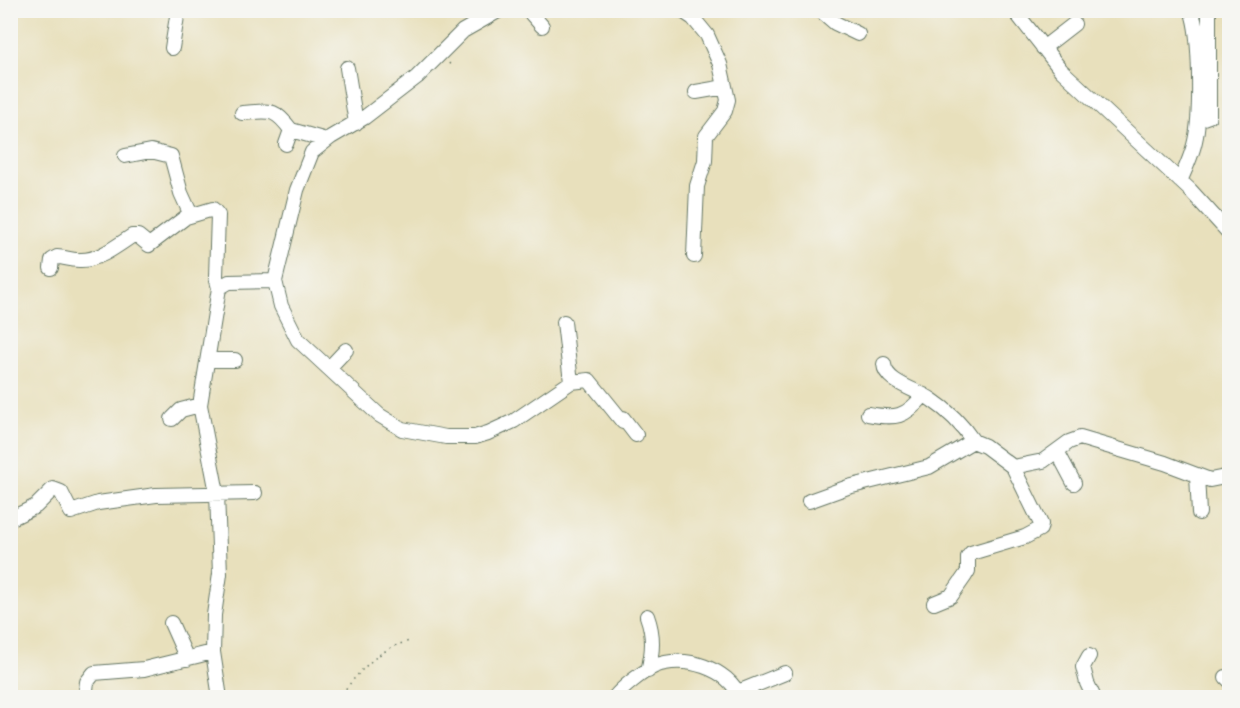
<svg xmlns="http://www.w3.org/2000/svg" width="1240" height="708" viewBox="0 0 1240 708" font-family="'Indie Flower',sans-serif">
<rect width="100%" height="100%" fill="#f6f6f2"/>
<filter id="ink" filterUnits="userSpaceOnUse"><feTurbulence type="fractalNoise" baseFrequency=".0167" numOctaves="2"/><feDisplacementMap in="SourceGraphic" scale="12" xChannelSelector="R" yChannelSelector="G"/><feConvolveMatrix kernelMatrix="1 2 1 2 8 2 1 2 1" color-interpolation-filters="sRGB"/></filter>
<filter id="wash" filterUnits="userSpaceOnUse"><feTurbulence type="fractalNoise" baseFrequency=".008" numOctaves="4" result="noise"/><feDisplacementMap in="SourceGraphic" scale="24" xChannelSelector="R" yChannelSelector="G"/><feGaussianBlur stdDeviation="1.35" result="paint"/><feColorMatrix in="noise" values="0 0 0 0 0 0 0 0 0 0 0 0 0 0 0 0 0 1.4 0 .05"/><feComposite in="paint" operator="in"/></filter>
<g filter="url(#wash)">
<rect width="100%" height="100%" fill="#e8e0bc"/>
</g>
<g filter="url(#ink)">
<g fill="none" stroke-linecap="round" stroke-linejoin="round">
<g stroke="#657664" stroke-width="16">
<path id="minor" d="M528 10 542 26
M681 10 693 18 707 35 720 64 728 100 725 111 706 136 705 161 697 186 694 256
M820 10 835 23 858 34
M1014 10 1061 70 1190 190 1230 234
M172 48 178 10
M1043 48 1074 24
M347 68 356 123
M696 92 725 87
M242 113C270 111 274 107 291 130L326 140
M1198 120 1209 116V10
M286 144 291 130
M125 156 151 151 171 156 181 193 191 215
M1180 181C1186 168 1192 155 1195 141 1201 115 1201 35 1191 10
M51 268 52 260 57 257C65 257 72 261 81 260 100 260 116 246 132 236H138L149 245 186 217 213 209 218 215 216 277 219 288
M275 281 281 306 298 340 379 415 402 429 446 437H475L488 433 514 421 571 382 589 380 623 422V418L636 435
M564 322 571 382
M209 360H235
M884 364C885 383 919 390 932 400 947 410 963 426 973 441
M329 368 346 350
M868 414C896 419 905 418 924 395
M172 419 181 410 200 405
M1057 451 1074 483
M1197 475 1199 513
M809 501 848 487 929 467 973 441 985 446 1013 467 1043 461 1069 442 1080 438 1165 463 1210 480 1230 476
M10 519 36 506 53 489 61 492 71 512 98 503 156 495 255 493
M934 603 951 596 965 576 968 571V557L971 553 1025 537 1040 529 1041 524 1013 467
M647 616C654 635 653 651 648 671
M171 623 187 659
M1089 656 1083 667 1087 683 1094 698
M1226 677 1230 681
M738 692 785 673
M85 698 87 682 94 673 144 669 213 652
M220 698 213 652 214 615 220 574 217 493 200 405 219 288 229 282 275 281 297 190 312 152 331 137 365 117 417 77 463 31 500 10
M614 698C623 687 642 672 655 666 683 654 729 668 740 698"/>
</g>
<path stroke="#657664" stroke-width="1.5" stroke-dasharray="1.5 4.5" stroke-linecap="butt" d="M449 63 452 68
M338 698C359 673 376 649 410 641"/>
<use href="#minor" stroke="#fff" stroke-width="14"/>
</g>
</g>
<rect width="1240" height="708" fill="none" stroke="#f6f6f2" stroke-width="36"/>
</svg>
